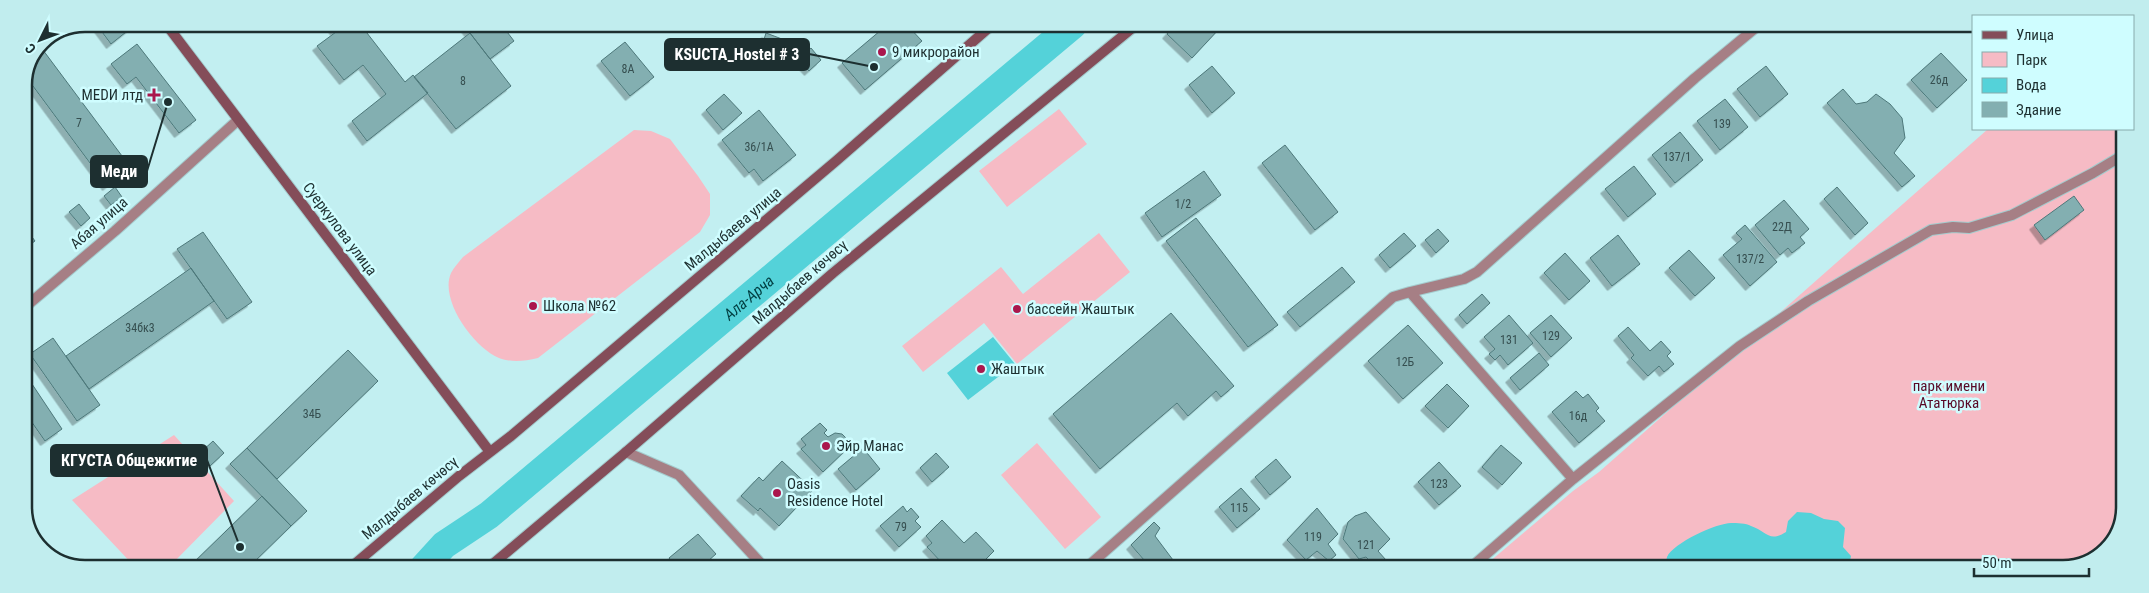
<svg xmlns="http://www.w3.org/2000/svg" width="2149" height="593" viewBox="0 0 2149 593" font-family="'Roboto Condensed',sans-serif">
<defs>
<filter id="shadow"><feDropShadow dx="-4.5" dy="4.5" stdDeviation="0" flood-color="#0004"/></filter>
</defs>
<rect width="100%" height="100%" fill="#c2eff1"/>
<path fill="#f6bbc5" d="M1059 109 1087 144 1007 207 979 171Z
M1988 129H2125L2123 523 2101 556 2064 569H1481L1573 491 1599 472Z
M634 130 651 131 670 139 698 176 710 194V215L700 232 538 358C524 361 513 363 499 358 474 348 439 300 451 273 454 267 459 262 463 257Z
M1099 233 1130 272 1017 364 984 323 923 372 902 346 1001 267 1023 294Z
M174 435 234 501 169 567H135L72 500Z
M1037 443 1101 517 1065 549 1001 475Z"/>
<path fill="#54d2d9" d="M993 337 1015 364 968 400 947 373Z
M1797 512 1811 513 1824 519 1838 521 1845 528 1843 547 1851 556 1849 567 1846 569H1666C1666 565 1666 560 1667 557 1673 543 1717 523 1731 523 1737 523 1746 523 1751 526 1766 531 1769 543 1786 532L1788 521Z"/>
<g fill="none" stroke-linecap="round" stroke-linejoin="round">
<path stroke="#54d2d9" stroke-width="28" id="s1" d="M423 568 444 545 489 515 1073 25"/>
</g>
<path fill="#83afb1" stroke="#4d787a" filter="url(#shadow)" d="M96 24H127L131 28 111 44Z
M330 24H360L405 82 413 75 428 93 367 141 352 121 386 94 363 65 344 80 317 46 336 32Z
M463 24H501L514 41 490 59Z
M887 25H907L922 41 865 90 842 63Z
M1175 25H1217L1220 28 1192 58 1167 34Z
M470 33 511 86 456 129 414 77Z
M766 33 790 42 785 58 761 49Z
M625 42 654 77 630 96 601 61Z
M137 44 196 120 179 133 136 77 127 84 111 64Z
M40 46 131 168 107 186 27 78Z
M811 48 821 60 809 71 798 59Z
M1941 53 1967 80 1937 108 1911 80Z
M1212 66 1235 93 1212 113 1189 85Z
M1766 66 1788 94 1760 117 1737 89Z
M1843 89 1856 104 1867 102 1876 94 1890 104 1902 118 1905 138 1894 153 1915 176 1902 187 1827 103Z
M724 94 742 113 723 130 706 110Z
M1725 99 1748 127 1720 150 1697 121Z
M759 110 796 155 763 181 754 169 749 173 722 140Z
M1680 132 1703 160 1675 183 1652 155Z
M1285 145 1338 212 1315 230 1262 163Z
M1634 166 1656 194 1628 217 1605 189Z
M1204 171 1221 195 1162 237 1145 213Z
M115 187 122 197 111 205 104 196Z
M1837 187 1868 223 1855 235 1824 199Z
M2074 196 2084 210 2045 240 2034 225Z
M1784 200 1809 229 1800 237 1805 243 1792 253 1788 248 1780 255 1755 225Z
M79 204 90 218 81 226 69 212Z
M1196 218 1278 325 1248 347 1166 241Z
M1745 225 1777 262 1750 286 1723 255 1742 239 1736 233Z
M24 226 35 241 24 249Z
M1438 229 1449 241 1436 253 1425 240Z
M203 232 252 302 227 319 177 249Z
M1404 233 1416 246 1390 268 1379 255Z
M1618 235 1640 264 1612 286 1590 258Z
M1689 250 1715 278 1695 296 1669 268Z
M1565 253 1590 281 1569 300 1544 273Z
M1342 267 1355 282 1300 327 1287 312Z
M191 268 214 301 89 389 66 356Z
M1482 294 1490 303 1467 324 1459 315Z
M1171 313 1234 386 1221 397 1216 391 1188 416 1177 403 1100 469 1053 414Z
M1509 315 1533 343 1508 365 1500 355 1495 360 1489 354 1495 349 1484 337Z
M1551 315 1572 338 1551 357 1530 333Z
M1408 325 1443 363 1403 399 1368 361Z
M1628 327 1650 351 1661 341 1671 352 1667 356 1674 364 1664 372 1659 366 1648 376 1631 358 1634 355 1618 336Z
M53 338 100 405 77 421 30 354Z
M348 350 378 381 277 479 247 448Z
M1539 353 1549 365 1520 390 1510 378Z
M32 384 62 429 45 441 24 411V389Z
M1447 384 1469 406 1448 428 1425 406Z
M1576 391 1583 398 1588 394 1599 408 1596 411 1605 421 1579 443 1552 412Z
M820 423 827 430 824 433 828 437 835 433 842 434 848 440V448L823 472 801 449 806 445 801 439Z
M213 441 224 453 210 466 199 454Z
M1501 445 1522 463 1502 485 1482 467Z
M247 448 307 511 291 526 230 464Z
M863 448 880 469 856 490 838 469Z
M936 453 949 467 932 482 920 468Z
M1276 459 1291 477 1270 495 1255 477Z
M782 461 813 490 779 526 760 508 758 511 741 496 759 477 763 481Z
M1439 462 1461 486 1439 505 1418 482Z
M1241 488 1260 509 1237 528 1219 507Z
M262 496 291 526 249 567H189Z
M903 506 907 512 911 508 919 517 915 521 921 527 899 547 880 526Z
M1317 508 1338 534 1328 544 1336 555 1329 561 1317 551 1306 560 1287 540Z
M1366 512 1390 539 1378 551 1386 560 1377 569 1366 557 1359 559 1343 539 1348 522 1355 516Z
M942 520 964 543 976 532 994 551 982 563 987 568H938L943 564 927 547 932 543 926 536Z
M1154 522 1160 528 1155 536 1176 564 1172 568H1151L1131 545Z
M698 534 716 554 700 568H678L669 558Z"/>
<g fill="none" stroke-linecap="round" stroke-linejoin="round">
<g stroke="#a4ccce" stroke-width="12">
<path id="street" d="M24 308 115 231 238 120
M626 452 679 475 765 568
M1573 479 1740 346 1808 301 1931 230 1953 227 1969 228 2012 215 2093 173 2125 154
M1086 568 1393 297 1410 292
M1469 569 1573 479 1410 292 1464 279 1477 272 1695 78 1759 25"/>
</g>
<g stroke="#a4ccce" stroke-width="12">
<path id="secondary" d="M166 24 490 452
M350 568 459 476 511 436 836 161 992 25
M488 568 626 452 833 273 1136 25"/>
</g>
<use href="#street" stroke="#a67f85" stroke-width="10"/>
<use href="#secondary" stroke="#844d59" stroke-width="10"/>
</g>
<g fill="#aa174d" stroke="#cffdff" stroke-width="2">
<circle cx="882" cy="52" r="5"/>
<path d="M151.5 87.5h5v5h5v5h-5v5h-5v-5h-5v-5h5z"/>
<circle cx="533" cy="306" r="5"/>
<circle cx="1017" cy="309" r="5"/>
<circle cx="981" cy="369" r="5"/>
<circle cx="826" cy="446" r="5"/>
<circle cx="777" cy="493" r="5"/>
</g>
<g text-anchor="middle" stroke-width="5" stroke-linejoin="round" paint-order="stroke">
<g font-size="12" fill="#364f50">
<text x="628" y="73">8А</text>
<text x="1939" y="84">26д</text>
<text x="463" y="85">8</text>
<text x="79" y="127">7</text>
<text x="1722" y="128">139</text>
<text x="759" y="151">36/1А</text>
<text x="1677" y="161">137/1</text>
<text x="1183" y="208">1/2</text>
<text x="1782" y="231">22Д</text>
<text x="1750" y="263">137/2</text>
<text x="140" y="332">34бк3</text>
<text x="1551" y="340">129</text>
<text x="1509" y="344">131</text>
<text x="1405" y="366">12Б</text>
<text x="312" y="418">34Б</text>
<text x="1578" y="420">16д</text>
<text x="1439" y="488">123</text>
<text x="1239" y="512">115</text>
<text x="901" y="531">79</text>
<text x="1313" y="541">119</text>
<text x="1366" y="549">121</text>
</g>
<g font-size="15" fill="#1d2f30" stroke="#cffdff" text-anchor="start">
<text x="892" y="57">9 микрорайон</text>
<text x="143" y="100" text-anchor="end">МЕDИ лтд</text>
<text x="543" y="311">Школа №62</text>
<text x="1027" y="314">бассейн Жаштык</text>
<text x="991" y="374">Жаштык</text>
<text x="836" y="451">Эйр Манас</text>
<text x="787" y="489">Oasis<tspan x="787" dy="17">Residence Hotel</tspan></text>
</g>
<g font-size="15" fill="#1d2f30" stroke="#cffdff">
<text transform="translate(99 223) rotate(-41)" y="5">Абая улица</text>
<text transform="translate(340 229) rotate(53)" y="5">Суеркулова улица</text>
<text transform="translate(733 229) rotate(-40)" y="5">Малдыбаева улица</text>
<text transform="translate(800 282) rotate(-41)" y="5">Малдыбаев көчөсү</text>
<text transform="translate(410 498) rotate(-40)" y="5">Малдыбаев көчөсү</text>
</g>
<g font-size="15" fill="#590926" stroke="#cffdff">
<text x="1949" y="391">парк имени<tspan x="1949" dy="17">Ататюрка</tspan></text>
</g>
<g font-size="16" font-style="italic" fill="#013f42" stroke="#cffdff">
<text dy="6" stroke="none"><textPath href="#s1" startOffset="424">Ала-Арча</textPath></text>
</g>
</g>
<path d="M0 0H2149V593H0ZM85 32H2063A53 53 0 0 1 2116 85V507A53 53 0 0 1 2063 560H85A53 53 0 0 1 32 507V85A53 53 0 0 1 85 32Z" fill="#c1edee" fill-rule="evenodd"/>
<path fill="none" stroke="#1d2f30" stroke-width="2.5" d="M85 32H2063A53 53 0 0 1 2116 85V507A53 53 0 0 1 2063 560H85A53 53 0 0 1 32 507V85A53 53 0 0 1 85 32Z"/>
<path fill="none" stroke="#1d2f30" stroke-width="2" d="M874 67L809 54M168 102L147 171M240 547L207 460"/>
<g fill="#1d2f30" stroke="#cffdff" stroke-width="2">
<circle cx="874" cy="67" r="5"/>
<circle cx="168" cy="102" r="5"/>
<circle cx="240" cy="547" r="5"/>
</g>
<g fill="#1d2f30" stroke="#1d2f30" stroke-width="2">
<rect x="665" y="39" width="144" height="31" rx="5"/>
<rect x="91" y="156" width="56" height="31" rx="5"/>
<rect x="51" y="445" width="156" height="31" rx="5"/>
</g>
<g font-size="16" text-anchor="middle" font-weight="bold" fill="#fff">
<text x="737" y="60">KSUCTA_Hostel # 3</text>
<text x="119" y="177">Меди</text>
<text x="129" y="466">КГУСТА Общежитие</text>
</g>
<rect x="1972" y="15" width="162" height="115" fill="#cffdff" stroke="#88abac"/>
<rect x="1982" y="31" width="25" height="8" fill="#844d59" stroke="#88abac"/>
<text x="2016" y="40" font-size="15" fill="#1d2f30">Улица</text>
<rect x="1982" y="52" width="25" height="15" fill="#f6bbc5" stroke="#88abac"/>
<text x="2016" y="65" font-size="15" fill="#1d2f30">Парк</text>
<rect x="1982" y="78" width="25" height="15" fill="#54d2d9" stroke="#88abac"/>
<text x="2016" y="90" font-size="15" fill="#1d2f30">Вода</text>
<rect x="1982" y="102" width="25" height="15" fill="#83afb1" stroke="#88abac"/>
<text x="2016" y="115" font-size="15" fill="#1d2f30">Здание</text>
<g transform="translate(40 40) rotate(228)" stroke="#cffdff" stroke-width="4" paint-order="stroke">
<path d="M0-4L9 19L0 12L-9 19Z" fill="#1d2f30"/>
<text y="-8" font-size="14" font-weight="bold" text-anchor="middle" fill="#1d2f30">С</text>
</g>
<path d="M1974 568v8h115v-8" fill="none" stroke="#1d2f30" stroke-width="2.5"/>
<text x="1982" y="568" font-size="15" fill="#1d2f30" stroke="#cffdff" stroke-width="4" paint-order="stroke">50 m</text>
</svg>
